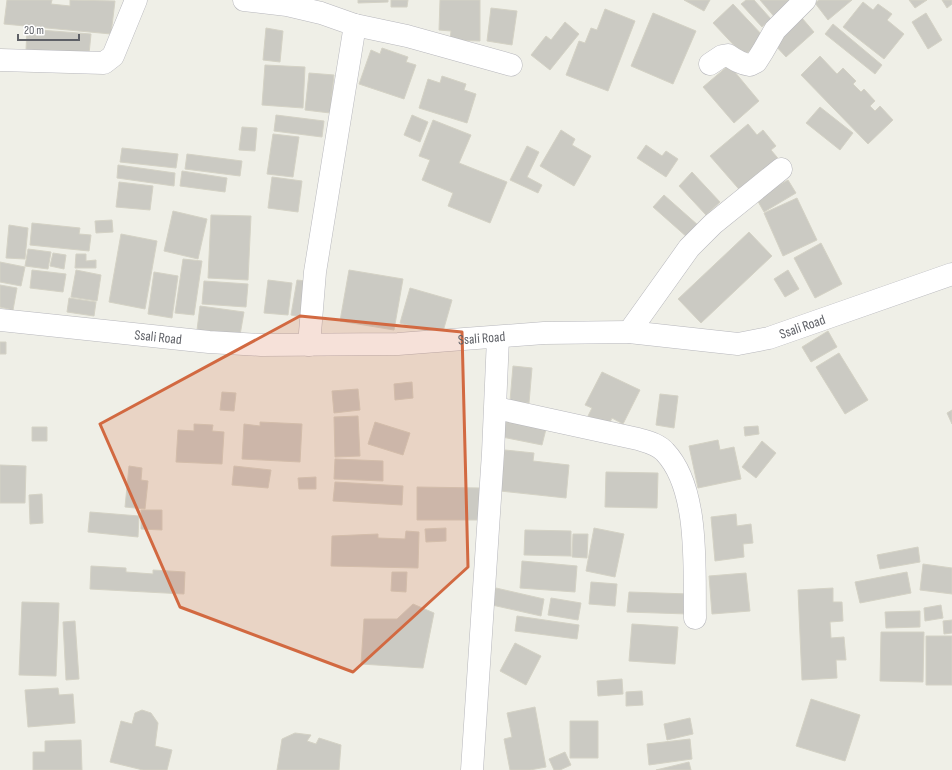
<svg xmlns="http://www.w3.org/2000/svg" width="952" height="770" viewBox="0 0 952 770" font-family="'Sofia Sans Condensed',sans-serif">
<rect width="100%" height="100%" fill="#efefe7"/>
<path fill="#cbcac3" stroke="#d4d2c5" d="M7 0H52L51 4 70 6V0L115 1 111 34 4 24Z
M358 0H388V2L358 3Z
M391 0H408L407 7H391Z
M440 0H480V41L450 40 451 31 439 30Z
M684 0H710L704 11Z
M746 0H754L771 19 762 27 741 4Z
M760 0H796L777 20Z
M819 0H852L828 20 815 3Z
M909 0H927L915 8Z
M942 0H952V4L947 8Z
M863 2 873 10 878 4 892 14 887 20 904 34 884 59 843 27Z
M733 4 764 37 744 56 713 23Z
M491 8 517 11 512 45 487 41Z
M605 9 635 21 608 91 566 75 579 41 585 43 591 28 597 30Z
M653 13 696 31 673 84 631 66Z
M926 13 942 40 928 49 912 22Z
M802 18 814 32 786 57 773 43Z
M565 22 579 34 550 70 531 55 546 36 551 40Z
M833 24 882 65 875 74 825 34Z
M266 28 283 31 280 62 263 60Z
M27 29 91 34 89 54 26 50Z
M382 48 408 57 406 62 416 65 404 99 359 84 371 50 380 54Z
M820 56 837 74 843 68 856 81 853 84 861 92 864 89 875 101 870 106 875 111 880 106 893 120 868 144 801 75Z
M265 65 305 67 303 108 262 105Z
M729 65 759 101 734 123 703 87Z
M309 73 334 75 330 113 305 110Z
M442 76 466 84 464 90 476 94 467 123 419 108 428 79 440 83Z
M820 107 853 133 840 150 806 123Z
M276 115 324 121 322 137 274 131Z
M412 115 428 122 420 142 404 135Z
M433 120 471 135 459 163 507 182 490 223 448 206 453 193 422 180 430 160 419 156Z
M748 124 757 135 763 130 776 146 771 150 782 163 744 195 710 156Z
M242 127 257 128 255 151 239 150Z
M561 130 575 139 572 145 591 156 574 186 540 166Z
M273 134 299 137 293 177 267 174Z
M646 145 662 156 666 151 678 159 666 177 637 158Z
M527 146 539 152 527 177 542 185 538 193 510 180Z
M122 148 178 154 176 168 120 162Z
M187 154 242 161 240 176 185 169Z
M118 165 175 173 174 186 117 178Z
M182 171 227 178 225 192 180 186Z
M692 172 720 202 706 215 679 186Z
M272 177 302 181 298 212 268 208Z
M788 180 796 193 764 212 756 198Z
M119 182 153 186 150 210 116 207Z
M664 195 699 226 688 238 653 207Z
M797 198 817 240 783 256 764 213Z
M173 211 207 219 198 259 164 251Z
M211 215 251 216 248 280 208 278Z
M112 220 113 232 96 233 95 221Z
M32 223 80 228 79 234 91 235 89 251 30 245Z
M9 225 28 228 25 259 6 258Z
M749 232 772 256 701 323 678 299Z
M121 234 157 241 145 309 109 302Z
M821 243 842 284 815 298 794 258Z
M28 249 51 252 48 269 25 266Z
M53 253 66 255 64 269 50 266Z
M76 254H86V261L96 260V268H75Z
M183 259 202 261 194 315 175 313Z
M0 262 25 267 21 286 0 282Z
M32 270 66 274 63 292 30 288Z
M76 270 101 275 97 301 71 297Z
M349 270 403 279 394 330 340 321Z
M788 270 799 289 785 297 774 279Z
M154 272 178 276 172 318 148 314Z
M268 280 292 283 288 315 264 313Z
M297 280 306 281 300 317 291 315Z
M204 281 248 284 246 307 202 304Z
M0 285 17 288 13 310 0 307Z
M410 288 452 300 442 335 400 323Z
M69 298 96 302 94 316 67 312Z
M200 306 244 312 240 335 197 330Z
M828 331 837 347 811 362 802 347Z
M0 342H6V354H0Z
M839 353 868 400 845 414 816 367Z
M513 366 532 368 529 403 510 401Z
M602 372 640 390 623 424 612 418 608 426 588 416 592 408 585 405Z
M412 382 413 398 395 400 394 384Z
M358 389 360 410 334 413 332 391Z
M222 392 236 393 234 411 220 410Z
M660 394 678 396 674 428 656 425Z
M952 410V424L947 413Z
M358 416 360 456 335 457 334 417Z
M505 421 546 429 542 445 502 437Z
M260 422 302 424 300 462 242 459 244 424 260 426Z
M375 422 410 433 403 455 368 444Z
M194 424 213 425 212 431 224 432 222 464 176 462 178 430 194 431Z
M758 426 759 434 745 436 744 427Z
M32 427H47V441H32Z
M718 440 720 450 734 447 741 479 698 488 689 446Z
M762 441 776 453 756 478 742 467Z
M505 450 534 453 533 461 569 465 566 498 500 491Z
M335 459 383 461V481L334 479Z
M0 465 26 466 25 503H0Z
M129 466 142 468 141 480 148 481 145 509 125 507Z
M234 466 271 470 268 488 232 485Z
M606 472 658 473 657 508 605 507Z
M316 477V489H299L298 478Z
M335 482 403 486 402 505 333 501Z
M417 487 481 488V520H417Z
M42 494 43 523 30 524 29 495Z
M141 510H162V530L141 529Z
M90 512 139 516 138 537 88 532Z
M736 514 737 526 751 524 753 543 743 544 744 557 715 561 711 517Z
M446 528V541L426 542 425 529Z
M594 528 624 534 615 577 586 571Z
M525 530 571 531V556L524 555Z
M406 531 419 532 418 568 331 566 332 536 378 534V538L405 539Z
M573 534H588L587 558 572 557Z
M918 547 920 562 880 569 877 555Z
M522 561 577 566 575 592 520 588Z
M923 564 952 568V594L920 590Z
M91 566 126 568V572L153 574V570L185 572 184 594 90 589Z
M392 572H407L406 592 391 591Z
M907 572 911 593 860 603 855 582Z
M746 573 750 611 712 614 709 576Z
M591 582 617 584 615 606 589 604Z
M496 588 544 599 541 616 492 605Z
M833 588V602H842L843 621 830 622 831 638 844 637 846 660H836L837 678 802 680 798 590Z
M629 592 689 594 688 614 627 612Z
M551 598 581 603 578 620 548 615Z
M22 602 59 603 56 676 19 675Z
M413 604 434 613 423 668 361 664 364 619H397Z
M941 605 943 618 925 621 924 608Z
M920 611V627L886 628 885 612Z
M517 616 579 625 577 639 515 631Z
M952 620V633L944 634 943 621Z
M75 621 79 679 66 680 63 622Z
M632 624 678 627 675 664 629 661Z
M881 632H924L923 682 880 681Z
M926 636H952V685H926Z
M515 643 541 656 526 685 500 671Z
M622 679 623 694 598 696 597 681Z
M58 688 59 695 73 694 75 723 28 727 25 690Z
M642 691 643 705 626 706V692Z
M811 699 860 715 845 761 796 746Z
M535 707 546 767 530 770H510L504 739 512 737 507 713Z
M142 710 151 713 158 723 155 746 172 750 167 770H143L110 762 121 721 132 724 135 713Z
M690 718 693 734 667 740 664 724Z
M570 721H598V758H570Z
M295 733 311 735 307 741 316 744 319 738 341 745 339 770H277L282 739Z
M690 739 692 759 649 765 647 744Z
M81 740 82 770H33V752H45V741Z
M565 752 571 765 560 770H554L549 759Z
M689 762 691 770H656Z"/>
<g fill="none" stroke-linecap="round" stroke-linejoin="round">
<g stroke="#b7b7bc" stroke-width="23">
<g id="minor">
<path d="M244 0 287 5 321 13 355 25 407 36 511 65"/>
<path d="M0 60 104 63 113 56 136 0"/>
<path d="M710 64 722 56 728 55C735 60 741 64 750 65L756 62 763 51 775 30 805 0"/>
<path id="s1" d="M0 320 209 342 261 345 398 344 544 333 629 332 738 344 769 338 952 274"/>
<path d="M629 332 689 248 713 224 781 169"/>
<path d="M309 345 315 272 355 25"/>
<path d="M496 408 638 439C648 442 658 444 665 452 700 489 694 570 695 618"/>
<path d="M472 770 493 453 498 338"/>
</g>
</g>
<use href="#minor" stroke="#fff" stroke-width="22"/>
</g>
<path fill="#d26941" fill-opacity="0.2" stroke="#d26941" stroke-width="3" stroke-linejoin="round" d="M300 316 462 332 468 567 353 672 180 607 100 424Z"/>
<g text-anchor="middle" stroke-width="4" stroke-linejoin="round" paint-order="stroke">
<g font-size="14" fill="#5e6066" stroke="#fff">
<text dy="5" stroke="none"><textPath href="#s1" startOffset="807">Ssali Road</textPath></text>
<text dy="5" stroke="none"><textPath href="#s1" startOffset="159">Ssali Road</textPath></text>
<text dy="5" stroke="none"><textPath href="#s1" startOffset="483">Ssali Road</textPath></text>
</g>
</g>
<path d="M18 34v6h61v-6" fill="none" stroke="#5e6066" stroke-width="2"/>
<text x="24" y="34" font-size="12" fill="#5e6066" stroke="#ffffff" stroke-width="3" paint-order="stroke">20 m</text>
</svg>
